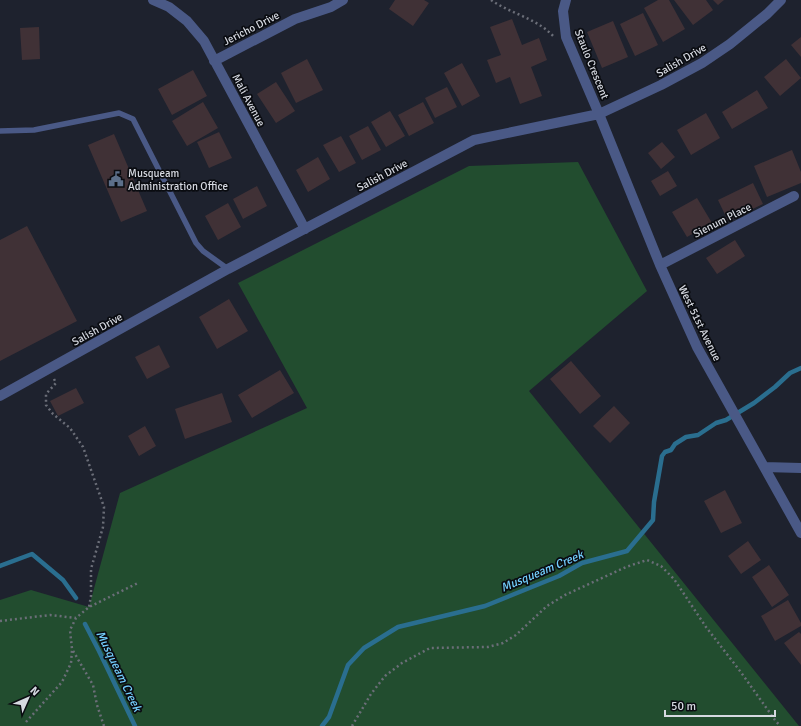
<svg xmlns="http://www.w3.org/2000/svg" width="801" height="726" viewBox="0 0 801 726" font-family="Signika,sans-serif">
<rect width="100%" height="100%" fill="#1e222e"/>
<path fill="#224d2f" d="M578 162 647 291 529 391 799 726H0V600L31 590 89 607 120 493 307 408 238 283 469 166Z"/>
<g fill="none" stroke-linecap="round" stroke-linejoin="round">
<path stroke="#2a6e8f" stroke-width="4.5" d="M0 566 32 554 63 580 76 598
M85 624 99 651 135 726
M322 726 329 717 348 665 364 648 398 627 485 606 559 576 582 563 627 551 653 520 654 502 662 456 665 452 671 450 675 444 686 437 698 435 716 423 726 420 754 403 775 387 790 373 801 368"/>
</g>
<path fill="#403136" d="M395 0H424L429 3 413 26 389 9Z
M658 0H669L685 29 663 42 644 8Z
M674 0H706L713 10 693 25Z
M713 0H724L718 5Z
M643 13 658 45 635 56 620 24Z
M512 19 522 45 539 38 547 60 531 67 542 96 520 104 510 77 496 83 487 60 501 55 490 27Z
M613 21 628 57 602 68 587 32Z
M39 27 40 59 22 60 20 28Z
M801 37V57L791 45Z
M307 59 323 90 296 103 281 73Z
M786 59 801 78 780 96 764 77Z
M462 63 480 96 462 106 444 73Z
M193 70 207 96 172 115 158 89Z
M276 82 295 111 276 123 257 94Z
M447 87 457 107 435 118 425 98Z
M757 90 768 108 732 129 722 112Z
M203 102 218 128 187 146 172 121Z
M423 102 434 123 409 136 398 115Z
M390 111 405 136 386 147 371 122Z
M706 113 720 138 691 155 677 130Z
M368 126 381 150 362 160 349 136Z
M219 132 232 158 209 168 197 142Z
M114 134 147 211 121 222 88 145Z
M341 136 356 163 339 172 323 145Z
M662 142 675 157 661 169 648 153Z
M792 150 801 172V183L767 197 754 166Z
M318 157 330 179 308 192 296 170Z
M668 171 677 186 660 196 651 181Z
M753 183 763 204 728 221 718 200Z
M257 186 267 206 243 219 233 199Z
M697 198 712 223 687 237 672 212Z
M228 203 241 227 218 240 205 216Z
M27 226 77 321 0 361V240Z
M735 240 745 256 717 274 706 258Z
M229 299 248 331 217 349 199 317Z
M159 345 170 367 147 379 135 357Z
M571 361 601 396 580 414 550 379Z
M280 370 294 393 252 418 238 395Z
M76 388 84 403 58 416 50 401Z
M222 393 232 422 185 439 175 409Z
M614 406 630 423 610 443 593 426Z
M145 426 156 446 139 456 128 436Z
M725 490 742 523 721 533 704 501Z
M748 541 761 560 741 574 728 556Z
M769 565 789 595 772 607 752 577Z
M788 600 801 623V626L775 641 761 616Z
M799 632 801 634V665L784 643Z"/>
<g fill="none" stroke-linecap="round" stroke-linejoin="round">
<path stroke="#6b6e78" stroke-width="2.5" stroke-dasharray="2 3" stroke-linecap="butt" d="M491 0C511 14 537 18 554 37
M54 379 56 383 46 394V405L53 414 70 428 83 447 104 507 103 527 91 569V596L89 607
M0 621 50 615 76 618
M26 722 62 682 71 663 72 650
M104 726 97 705 93 685 72 649 70 630 76 618 89 607 138 583
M352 726 371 694 385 676 402 663 430 648 488 647 503 643 516 635 547 606 565 595 626 567 647 560 661 566 674 579 706 627 740 671 775 720 780 726"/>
<path stroke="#4a5986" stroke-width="5.5" d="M0 131 34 130 119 113 133 119 196 243 203 251 228 269"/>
<path stroke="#4a5986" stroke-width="10" d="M153 0 169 7 187 21 204 41 305 229
M566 0 563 11 566 37 599 114 660 265 697 347 801 533
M214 61 295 19 331 7 343 0
M660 265 794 196
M0 396 228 269 474 140 599 114 661 85 702 63 730 44 767 14 781 0
M764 467 801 468"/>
</g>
<defs>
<g id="civic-bare" transform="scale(1.2)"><path d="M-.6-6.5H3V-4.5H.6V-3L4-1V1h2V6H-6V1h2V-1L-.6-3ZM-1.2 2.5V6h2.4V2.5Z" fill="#5c6f8a" stroke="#0a0c11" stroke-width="2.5" paint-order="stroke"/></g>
</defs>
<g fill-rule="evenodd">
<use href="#civic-bare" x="116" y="179"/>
</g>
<g text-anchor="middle" stroke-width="3.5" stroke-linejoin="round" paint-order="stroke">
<g font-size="11" fill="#d6d9e1" stroke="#0a0c11">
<text transform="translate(251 28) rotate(-27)" y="4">Jericho Drive</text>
<text transform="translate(681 60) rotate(-30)" y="4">Salish Drive</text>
<text transform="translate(592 64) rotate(68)" y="4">Staulo Crescent</text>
<text transform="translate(249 100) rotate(62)" y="4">Mali Avenue</text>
<text transform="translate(382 175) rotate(-28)" y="4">Salish Drive</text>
<text transform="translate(722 220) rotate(-27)" y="4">Sienum Place</text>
<text transform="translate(700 323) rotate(64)" y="4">West 51st Avenue</text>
<text transform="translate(97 329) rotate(-29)" y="4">Salish Drive</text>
</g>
<g font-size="11" fill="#d6d9e1" stroke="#0a0c11" text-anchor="start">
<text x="128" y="177">Musqueam<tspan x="128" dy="13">Administration Office</tspan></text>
</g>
<g font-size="12" font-style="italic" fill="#73cefd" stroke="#0a0c11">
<text transform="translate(542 571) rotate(-23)" y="4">Musqueam Creek</text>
<text transform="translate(119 671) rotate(64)" y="4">Musqueam Creek</text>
</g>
</g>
<g transform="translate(28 698) rotate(45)" stroke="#0a0c11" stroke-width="3" paint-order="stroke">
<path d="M0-3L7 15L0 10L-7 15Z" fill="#d6d9e1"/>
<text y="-6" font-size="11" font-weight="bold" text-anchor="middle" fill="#d6d9e1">N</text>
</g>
<path d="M665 710v6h110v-6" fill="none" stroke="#d6d9e1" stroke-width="2"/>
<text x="671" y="710" font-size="12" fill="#d6d9e1" stroke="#0a0c11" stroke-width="3" paint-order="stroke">50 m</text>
</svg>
